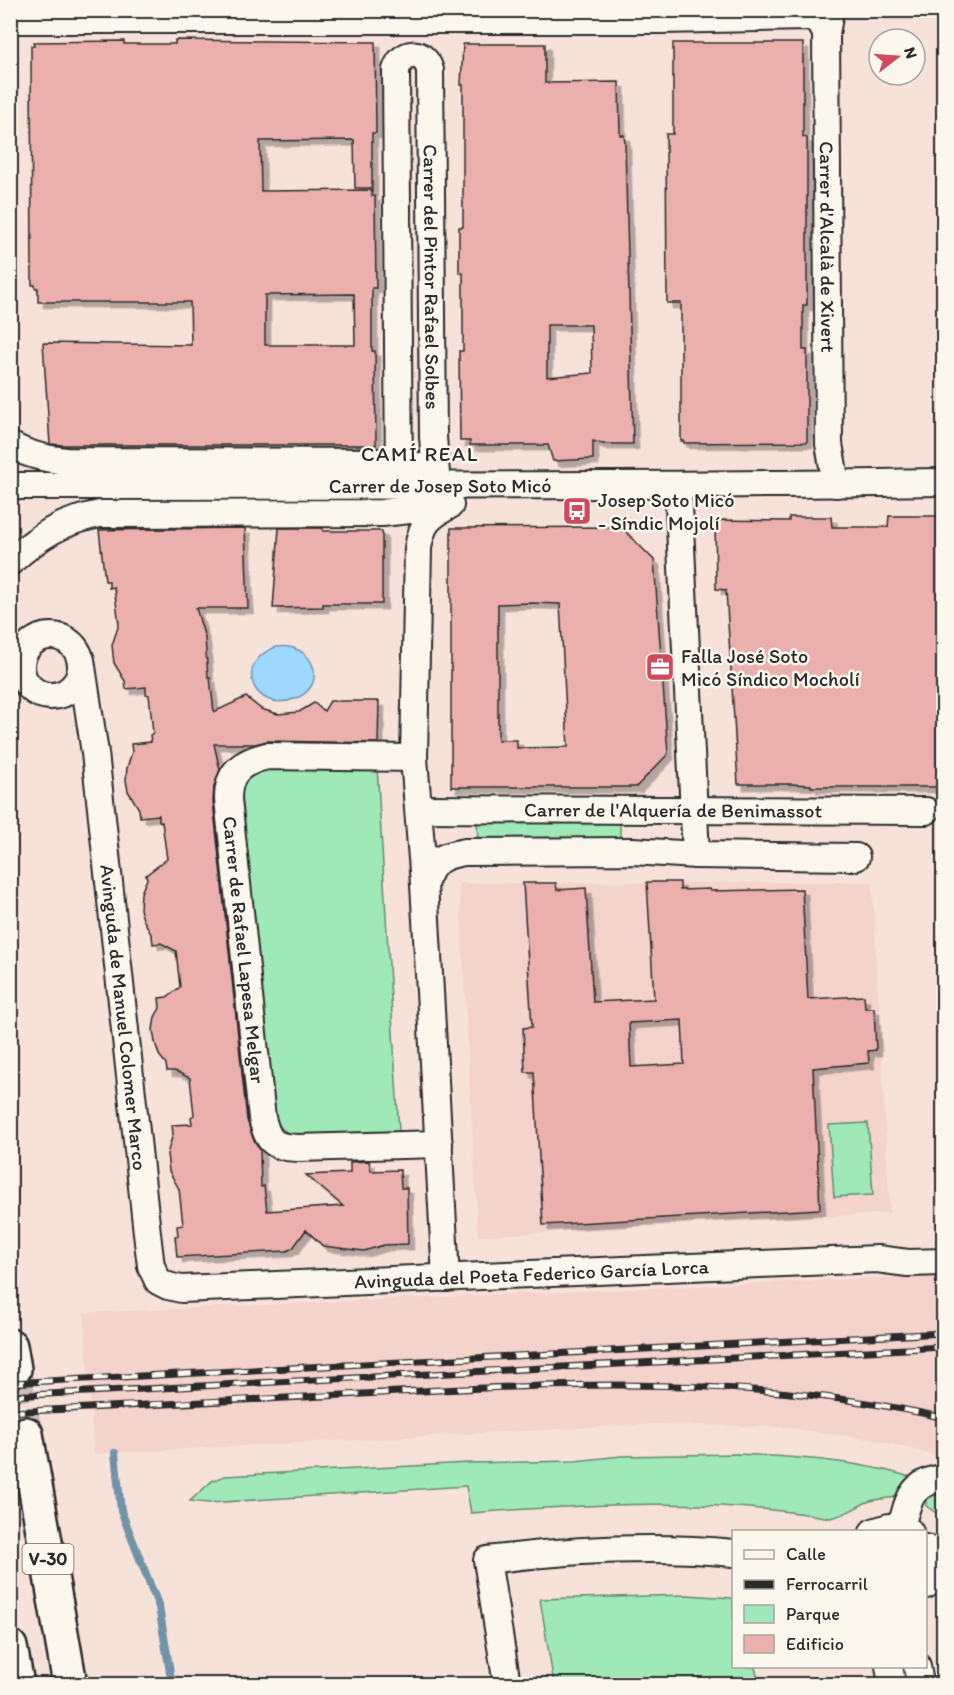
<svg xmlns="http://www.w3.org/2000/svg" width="954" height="1695" viewBox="0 0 954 1695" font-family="Itim,sans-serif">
<defs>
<filter id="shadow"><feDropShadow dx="5.5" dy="5.5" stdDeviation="0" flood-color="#0004"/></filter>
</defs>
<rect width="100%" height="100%" fill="#f6e2d9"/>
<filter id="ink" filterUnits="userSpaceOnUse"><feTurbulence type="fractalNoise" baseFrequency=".0167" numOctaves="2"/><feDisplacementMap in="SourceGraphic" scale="12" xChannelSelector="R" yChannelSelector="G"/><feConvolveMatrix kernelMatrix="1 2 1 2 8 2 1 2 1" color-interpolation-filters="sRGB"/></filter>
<g filter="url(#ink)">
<path fill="#f3d3cc" d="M872 882 890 1213 478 1236 459 883Z
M943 1275V1457L876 1440 781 1427 654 1424 94 1454 84 1313Z"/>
<path fill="#9fe9b8" stroke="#658a72" stroke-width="1.5" d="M377 766 399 1132 294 1137C284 1131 278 1127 274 1115L239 797 246 775 256 768Z
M477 821H620V842H478Z
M868 1123 873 1195 834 1197 829 1125Z
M737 1454C793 1457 856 1460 910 1477L896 1497C886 1499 877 1498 867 1502 854 1508 844 1516 830 1518 709 1497 592 1504 471 1513L466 1486 208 1503 190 1501 212 1481 225 1476 469 1463 575 1461 621 1456Z
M943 1490V1522L939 1515 926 1506 927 1494Z
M686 1595 733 1598 734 1666 755 1667 759 1684H554L540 1599Z"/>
<path fill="#9fd8ff" stroke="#7193aa" stroke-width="1.5" d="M276 647C313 641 331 686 294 699 255 714 231 663 276 647Z"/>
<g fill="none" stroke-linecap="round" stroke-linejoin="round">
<path stroke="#7193aa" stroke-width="8" d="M115 1453 121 1511 159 1607 172 1684"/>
</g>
<path fill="#ebb0ad" stroke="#2b2b2b" stroke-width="1.5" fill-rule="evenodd" filter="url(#shadow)" d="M175 40 375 42 376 133H372V188H355L354 140 260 141 261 191 372 190V196H375L376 288H372V351H375L376 445H62L50 444 43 343 191 345 190 302H38V288H35V285H32L31 46H34V42L124 41V44H175ZM354 294 355 345H265V295Z
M673 43H803V137L807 138V305H803V350H807V442L684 443V441H681V303H667L666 134H673Z
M463 44H545V83L619 82 620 135H624L625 143 633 444H603L593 441V459L553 461 548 445H470V441H460L459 351H463V273H459V227H463V85H461ZM547 325H591L592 373 547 377Z
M889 516H944V787H811V785L790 784H738L726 590 716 589 715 520 789 521V517H831L832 527H888Z
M621 527 654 560 668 754 636 787H451V528ZM531 603 560 604 568 747 517 748V740H498V604Z
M245 528 248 608H196L205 638 208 677H210L214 712 246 697 261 709 278 714 299 712 314 703 324 711 330 701H379L378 743 267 741 255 744H214L220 770 214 786 213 801 247 1120 253 1138 260 1150 261 1187 264 1186 267 1211 343 1206 306 1175 350 1173V1162L369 1161 371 1171 400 1170 401 1188H407L408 1244 384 1245 364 1251 323 1246 306 1230 293 1248 287 1251 177 1257 175 1236H178L177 1226 183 1225 179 1189 169 1171 167 1154 173 1134 172 1125 192 1124 191 1117 194 1115 190 1078 175 1071H167L166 1064 159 1055 155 1042 153 1030 155 1017 160 1008 159 998 167 997 180 987 176 951 161 943 153 944 152 936 143 919 140 909 141 893 147 879 146 875 167 859 162 822 159 821V815L140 817 139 809 128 791 126 780 127 768 132 752 131 744 151 742 150 735 153 733 149 695 146 694V687L126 689 125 681 114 663 112 645 119 624 114 587 109 588V581H105L99 530Z
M279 528H323V531H382V604H323V607L273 608Z
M647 882H680V890L710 889V891L802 889 808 999 864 996 865 1008H874L876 1050 868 1051 869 1063 813 1068 820 1209 543 1225 534 1072H525L523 1028 532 1027 523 883H556L557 890 586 888 593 1002 654 999ZM682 1020 684 1064 631 1067 629 1023Z"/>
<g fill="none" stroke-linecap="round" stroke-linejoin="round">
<path stroke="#cdbdb6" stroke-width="33" stroke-dasharray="33 16" stroke-linecap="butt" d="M14 1369 26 1434"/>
<g stroke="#2b2b2b" stroke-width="30">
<g id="minor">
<path id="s1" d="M829 17 826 34 829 444 836 484"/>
<path d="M10 20H661L808 17C818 20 822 24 826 34"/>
<path d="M10 445C28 455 45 459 66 461L399 462 414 465"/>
<path id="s2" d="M399 484 396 70C402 50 424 49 430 70L433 437 437 485"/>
<path d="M678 485 696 855"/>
<path id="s3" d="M10 486C322 485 633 487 944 482"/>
<path d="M10 562C39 536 62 521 100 514L382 513 446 506"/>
<circle cx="51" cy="666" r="30"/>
<path id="s4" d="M81 660 95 753 148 1242 151 1266 158 1281 168 1286 181 1289 877 1259 908 1263 944 1262"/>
<path id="s5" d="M414 758 267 756C242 762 228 771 228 799L262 1118C268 1142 273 1147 298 1148L439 1144"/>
<path id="s6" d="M419 809 926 811"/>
<path d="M424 884C433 860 440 856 465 852L633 851 696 855 856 857"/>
<path d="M446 1278 424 884 414 758 418 548C422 523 428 517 450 505"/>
<path d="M901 1528C908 1500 911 1482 944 1478"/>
<path d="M873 1532 889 1527 910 1532"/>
<path d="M926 1548C931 1560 932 1572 926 1585"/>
<path d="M889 1666 892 1684"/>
<path d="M917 1666 920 1684"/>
<path d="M507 1684 487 1560C568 1550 652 1545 734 1553"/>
</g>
</g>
<g stroke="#2b2b2b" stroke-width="38">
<path id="highway" d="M10 1346 14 1369
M26 1434 70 1684
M10 1647 17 1684"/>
</g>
<use href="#minor" stroke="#fbf7ec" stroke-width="26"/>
<use href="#highway" stroke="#fbf7ec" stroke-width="33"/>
<g stroke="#2b2b2b" stroke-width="7">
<path id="rail" d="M10 1383 944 1333
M10 1396 944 1347
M10 1412C134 1405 258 1399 382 1393 568 1383 760 1375 944 1418"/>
</g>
<use href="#rail" stroke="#fbf7ec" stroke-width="4.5" stroke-dasharray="14" stroke-linecap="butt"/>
</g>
</g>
<defs>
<g id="bus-square" transform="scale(1.5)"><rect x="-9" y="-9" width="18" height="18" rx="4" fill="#d1495b" stroke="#fbf7ec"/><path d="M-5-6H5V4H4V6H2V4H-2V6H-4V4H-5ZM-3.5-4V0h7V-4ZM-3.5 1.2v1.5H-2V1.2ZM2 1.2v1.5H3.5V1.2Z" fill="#fff"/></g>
<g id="office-square" transform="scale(1.5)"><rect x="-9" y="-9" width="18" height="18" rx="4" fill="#d1495b" stroke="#fbf7ec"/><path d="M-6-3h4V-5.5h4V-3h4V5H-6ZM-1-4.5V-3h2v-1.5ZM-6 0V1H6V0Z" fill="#fff"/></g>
</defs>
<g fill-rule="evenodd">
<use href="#bus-square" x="577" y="511"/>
<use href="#office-square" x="660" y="667"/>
</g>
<g text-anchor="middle" stroke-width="5" stroke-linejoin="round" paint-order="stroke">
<rect fill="#fbf7ec" stroke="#696865" stroke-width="1.5" x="22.5" y="1544" width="51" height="30" rx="4.5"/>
<g font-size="18" font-weight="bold" fill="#2b2b2b">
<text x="48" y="1565">V-30</text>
</g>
<g font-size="20" fill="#2b2b2b" stroke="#fbf7ec">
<text dy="7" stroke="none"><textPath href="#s1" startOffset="230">Carrer d'Alcalà de Xivert</textPath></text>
<text dy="7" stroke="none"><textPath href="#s2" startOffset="670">Carrer del Pintor Rafael Solbes</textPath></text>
<text dy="7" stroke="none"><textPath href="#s3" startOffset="430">Carrer de Josep Soto Micó</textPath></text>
<text dy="7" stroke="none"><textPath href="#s6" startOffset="254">Carrer de l'Alquería de Benimassot</textPath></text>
<text dy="7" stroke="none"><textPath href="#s5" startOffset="363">Carrer de Rafael Lapesa Melgar</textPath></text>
<text dy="7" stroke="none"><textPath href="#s4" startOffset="360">Avinguda de Manuel Colomer Marco</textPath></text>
<text dy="7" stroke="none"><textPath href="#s4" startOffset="1002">Avinguda del Poeta Federico García Lorca</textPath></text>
</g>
<g font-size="20" fill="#2b2b2b" stroke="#fbf7ec" text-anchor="start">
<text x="598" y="507">Josep Soto Micó<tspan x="598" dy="23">- Síndic Mojolí</tspan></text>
<text x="681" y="663">Falla José Soto<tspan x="681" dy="23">Micó Síndico Mocholí</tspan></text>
</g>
<g font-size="21" letter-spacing="1.5" fill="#2b2b2b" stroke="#fbf7ec">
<text x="420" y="461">CAMÍ REAL</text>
</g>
</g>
<rect width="954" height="1695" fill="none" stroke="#fbf7ec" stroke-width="36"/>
<rect x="18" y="18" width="918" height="1659" fill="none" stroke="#2b2b2b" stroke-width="2" filter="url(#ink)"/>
<rect x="732" y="1530" width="195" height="138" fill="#fbf7ec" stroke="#a8a59f" stroke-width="1.5"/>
<rect x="744" y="1550" width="30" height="9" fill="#fbf7ec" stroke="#a8a59f" stroke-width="1.5"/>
<text x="786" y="1560" font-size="18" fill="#2b2b2b">Calle</text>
<rect x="744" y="1580" width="30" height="9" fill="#2b2b2b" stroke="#a8a59f" stroke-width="1.5"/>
<text x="786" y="1590" font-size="18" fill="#2b2b2b">Ferrocarril</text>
<rect x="744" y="1605" width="30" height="18" fill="#9fe9b8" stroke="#a8a59f" stroke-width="1.5"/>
<text x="786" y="1620" font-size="18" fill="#2b2b2b">Parque</text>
<rect x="744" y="1635" width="30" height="18" fill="#ebb0ad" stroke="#a8a59f" stroke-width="1.5"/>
<text x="786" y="1650" font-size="18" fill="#2b2b2b">Edificio</text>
<g transform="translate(897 57) rotate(73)"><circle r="28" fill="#fbf7ec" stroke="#a8a59f" stroke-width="1.5"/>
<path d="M0-4.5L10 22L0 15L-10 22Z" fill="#d1495b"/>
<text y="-9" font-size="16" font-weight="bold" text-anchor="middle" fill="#2b2b2b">N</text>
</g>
</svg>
